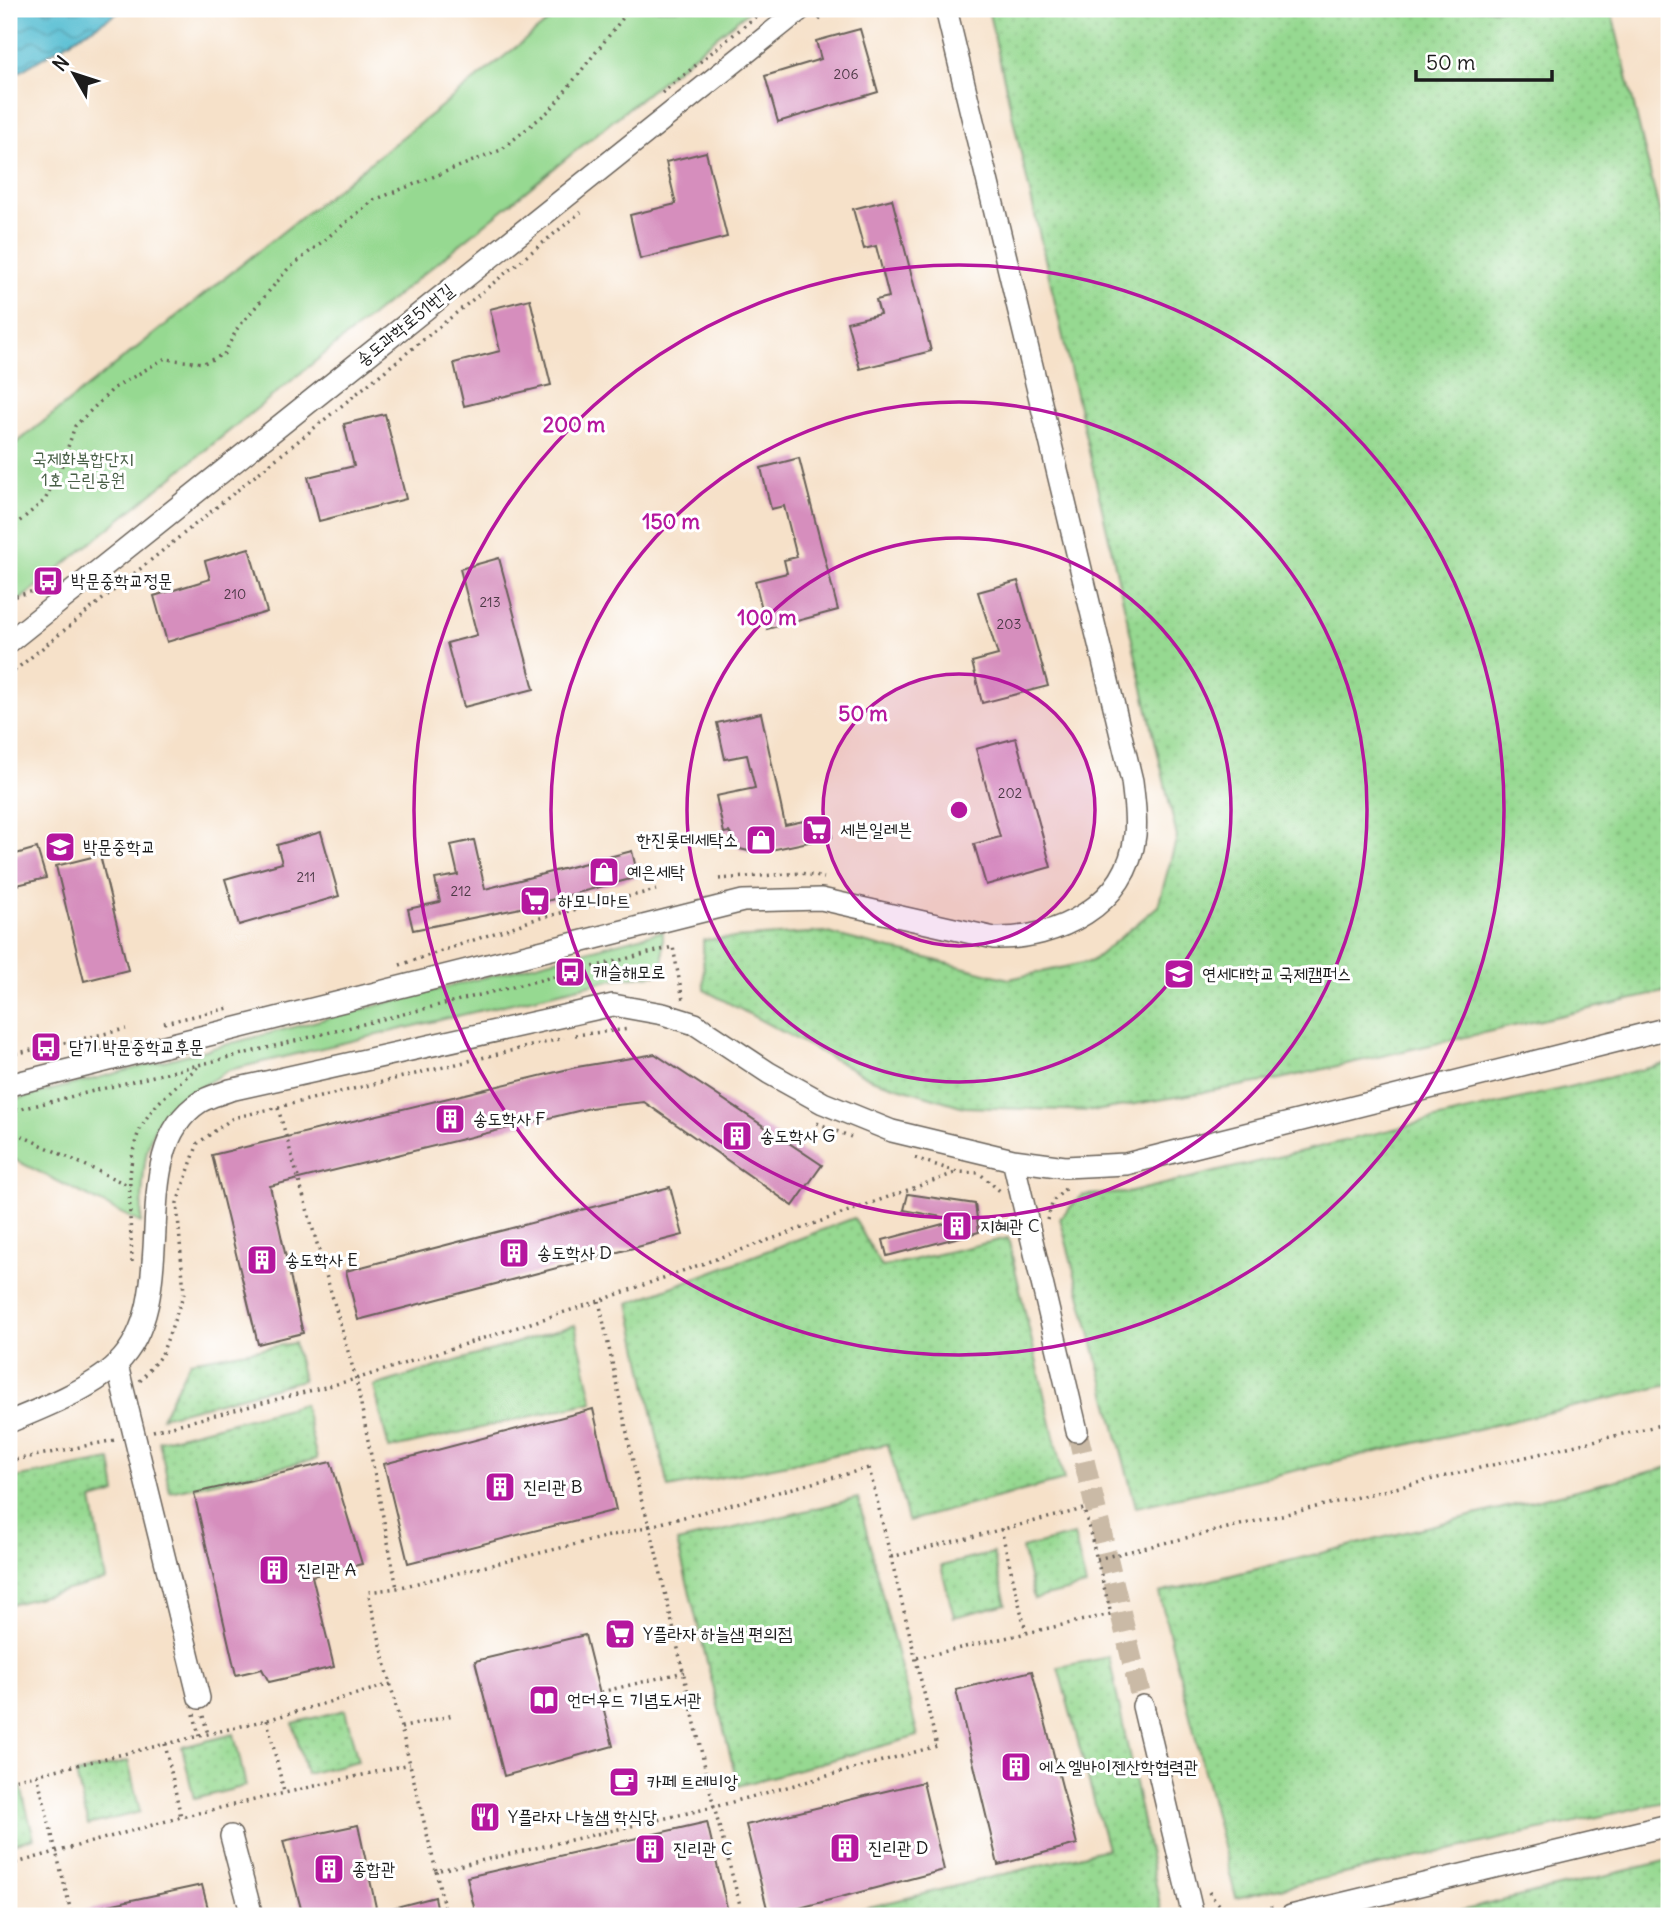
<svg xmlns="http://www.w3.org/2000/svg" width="1678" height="1925" viewBox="0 0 1678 1925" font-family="Delius,'Poor Story',sans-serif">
<defs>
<pattern id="grass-dots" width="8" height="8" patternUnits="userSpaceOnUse" patternTransform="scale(1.75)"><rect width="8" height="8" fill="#96d991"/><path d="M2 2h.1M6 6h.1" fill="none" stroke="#81ba7c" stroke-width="1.8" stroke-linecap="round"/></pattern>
<pattern id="water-waves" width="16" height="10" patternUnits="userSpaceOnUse" patternTransform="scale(1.75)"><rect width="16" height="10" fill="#55bdd2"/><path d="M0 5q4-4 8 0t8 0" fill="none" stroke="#4699aa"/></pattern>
</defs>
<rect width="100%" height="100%" fill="#fff"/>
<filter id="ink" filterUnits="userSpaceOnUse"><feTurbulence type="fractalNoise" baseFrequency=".0143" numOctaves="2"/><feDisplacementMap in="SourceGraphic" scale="14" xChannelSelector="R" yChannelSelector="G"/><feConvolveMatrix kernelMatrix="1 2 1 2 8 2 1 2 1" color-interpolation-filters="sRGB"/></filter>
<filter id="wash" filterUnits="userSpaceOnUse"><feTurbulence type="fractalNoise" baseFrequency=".00686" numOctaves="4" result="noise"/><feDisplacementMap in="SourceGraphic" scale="28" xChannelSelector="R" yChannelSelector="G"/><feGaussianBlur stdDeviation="1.57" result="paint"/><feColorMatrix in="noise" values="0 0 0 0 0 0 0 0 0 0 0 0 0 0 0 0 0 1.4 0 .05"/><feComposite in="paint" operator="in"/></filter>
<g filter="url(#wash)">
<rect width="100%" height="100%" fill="#f6e1c9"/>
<path fill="url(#grass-dots)" stroke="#597a56" stroke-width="2" d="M988 9H1611L1669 252V991L1280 1079 1095 1111 964 1107 871 1079 704 990 703 940 824 932 1009 979 1092 961 1158 906 1177 837Z
M1669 1063V1385L1136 1507 1060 1218 1082 1195 1127 1193Z
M854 1218 882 1267 1008 1238 1064 1480 908 1521 888 1444 668 1488 629 1303Z
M575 1325 593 1402 389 1449 374 1386Z
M294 1343 303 1380 162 1417 190 1361Z
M304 1404 317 1459 170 1492 159 1441Z
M111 1460 116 1493 92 1500 106 1580 9 1605V1479Z
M1669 1467V1801L1236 1898 1159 1593Z
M858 1498 918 1736 738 1786 677 1542Z
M1074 1535 1086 1586 1034 1599 1022 1548Z
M993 1553 1006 1604 954 1617 941 1566Z
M1109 1657 1162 1914 1159 1916H833L1107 1849 1058 1667Z
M345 1710 358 1761 306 1774 293 1723Z
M234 1734 246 1786 194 1799 182 1747Z
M128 1761 140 1812 88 1825 76 1774Z
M21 1787 34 1838 9 1845V1790Z
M1669 1860V1916H1440Z"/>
<path fill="#96d991" stroke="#597a56" stroke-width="2" d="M564 9H751L9 609V449Z
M663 931V974L614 979 229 1070C144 1120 145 1127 141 1223L9 1157V1101Z"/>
<path fill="url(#water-waves)" stroke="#386c77" stroke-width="2" d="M9 9H124L9 78Z"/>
<g id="blocks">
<path fill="#d68ebd" d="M860 29 878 92 778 122 765 76 821 59 816 41Z
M706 152 727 237 640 259 630 215 676 204 666 162Z
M892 199 931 351 860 369 847 322 880 314 876 300 889 297 876 246 864 249 853 209Z
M530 299 551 385 464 406 454 363 500 351 490 309Z
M385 414 406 499 319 521 308 477 354 466 344 424Z
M799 458 838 610 767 629 755 581 787 573 784 560 797 557 784 506 771 509 761 468Z
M249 548 267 612 167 642 154 596 210 579 205 561Z
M499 558 534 689 464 707 447 643 477 635 460 569Z
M1018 581 1048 686 982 703 972 662 998 655 978 592Z
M761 713 785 825 827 816 832 837 757 853 740 849 729 832 724 833 716 796 755 788 747 755 725 759 717 723Z
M1016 738 1051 867 986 885 974 844 1000 837 976 749Z
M321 832 339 896 239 925 225 879 282 863 277 845Z
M474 840 485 889 632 851 638 877 516 909 413 930 408 909 440 902 435 879 458 875 451 845Z
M37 848 46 878 9 887V856Z
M100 855 128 970 84 981 56 866Z
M655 1054 822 1165 793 1206 644 1102 590 1108 270 1186 303 1333 258 1344 212 1155 577 1067Z
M670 1187 683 1235 358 1320 346 1271Z
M908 1194 975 1204 979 1232 887 1256 883 1240 958 1220 904 1210Z
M593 1409 616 1510 408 1563 384 1464Z
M331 1462 362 1564 312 1576 334 1667 269 1682 262 1669 236 1675 194 1493Z
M585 1635 613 1746 504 1776 475 1661Z
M1032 1671 1077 1844 998 1865 956 1690Z
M923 1782 944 1870 769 1916 746 1825Z
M707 1822 729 1916H476L467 1877Z
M358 1825 377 1912 435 1897 439 1916H303L283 1841Z
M202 1885 210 1916H86L85 1910Z"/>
</g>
</g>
<g filter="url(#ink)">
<use href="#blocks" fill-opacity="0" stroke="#686159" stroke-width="2"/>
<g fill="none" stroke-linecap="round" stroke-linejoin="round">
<path stroke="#cabaa6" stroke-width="21" stroke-dasharray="21 10" stroke-linecap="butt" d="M1077 1431 1143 1706"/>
<g stroke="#686159" stroke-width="24">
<path id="minor" d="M9 642 801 9
M9 1085 743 901 821 899 994 938C1057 940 1128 905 1135 835 1137 817 1134 799 1132 781L946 9
M1013 1160 1077 1431
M117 1365 199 1698
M9 1422C41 1409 93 1388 117 1364 186 1297 122 1152 200 1102 209 1096 221 1094 230 1090L613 1005 663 1014 695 1024 769 1073 823 1103 892 1131 1013 1160 1065 1167 1126 1164 1669 1028
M1143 1706 1193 1916
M231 1836 252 1916
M1291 1916 1669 1825"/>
</g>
<path stroke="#686159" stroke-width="3.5" stroke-dasharray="2 5" stroke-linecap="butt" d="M819 20 832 9
M662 93 765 9
M9 530 45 500 61 468 75 426 114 388 164 359 204 363 224 354 237 329 287 270 374 200 501 150 551 109 630 9
M9 598 44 588
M9 675 581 212
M719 879 801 873 824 878
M400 965 536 919 656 890
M164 1023 229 1008
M575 1035 630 1029
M9 1055 126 1029
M278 1108 356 1379 397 1588
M9 1112 673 947 683 1000
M817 1123 851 1137
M9 1130 130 1186
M915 1158 957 1172 979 1173 1000 1191
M1047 1220 1053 1201 1068 1186
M132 1262C131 1225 125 1172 137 1137 147 1107 178 1085 201 1064
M599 1301 641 1499 650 1526 397 1588 368 1592 436 1871 714 1807 743 1916
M140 1381 162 1354 184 1293 177 1203 198 1143 233 1118 564 1038
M153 1431 356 1379 599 1301 955 1173
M9 1461 115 1440
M869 1468 937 1746 714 1807 650 1526Z
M1001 1529 1026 1632
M891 1557 1084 1509 1111 1614 916 1658
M1097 1559 1669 1423
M601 1692 684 1672
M194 1714 199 1736
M203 1716 208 1734
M267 1720 284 1792
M401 1728 453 1715
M165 1744 181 1817
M37 1774 72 1916
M9 1781 267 1720 391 1684
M9 1865 181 1817 410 1764
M436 1871 446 1916
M1209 1892C1226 1920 1248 1913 1276 1906"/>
<use href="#minor" stroke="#fff" stroke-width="21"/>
</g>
</g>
<circle cx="959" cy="810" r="136" fill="#b5179e" fill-opacity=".12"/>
<g fill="none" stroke="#b5179e" stroke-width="3.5">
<circle cx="959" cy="810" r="136"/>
<circle cx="959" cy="810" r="272"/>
<circle cx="959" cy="810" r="408"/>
<circle cx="959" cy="810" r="545"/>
</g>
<defs>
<g id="bus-square" transform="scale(1.575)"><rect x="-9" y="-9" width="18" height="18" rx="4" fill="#b5179e" stroke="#fff"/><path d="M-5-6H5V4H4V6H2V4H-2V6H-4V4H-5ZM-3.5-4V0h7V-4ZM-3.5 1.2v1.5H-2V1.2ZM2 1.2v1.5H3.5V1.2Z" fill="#fff"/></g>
<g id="supermarket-square" transform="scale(1.575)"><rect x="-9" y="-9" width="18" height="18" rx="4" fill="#b5179e" stroke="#fff"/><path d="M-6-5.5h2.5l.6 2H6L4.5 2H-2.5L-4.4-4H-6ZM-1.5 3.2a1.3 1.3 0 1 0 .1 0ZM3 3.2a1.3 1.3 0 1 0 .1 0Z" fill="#fff"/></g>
<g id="shop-square" transform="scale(1.575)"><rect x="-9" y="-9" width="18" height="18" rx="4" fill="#b5179e" stroke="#fff"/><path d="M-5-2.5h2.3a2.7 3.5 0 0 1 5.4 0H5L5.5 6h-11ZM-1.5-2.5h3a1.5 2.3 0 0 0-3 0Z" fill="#fff"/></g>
<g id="school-square" transform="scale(1.575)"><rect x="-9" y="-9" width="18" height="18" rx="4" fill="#b5179e" stroke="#fff"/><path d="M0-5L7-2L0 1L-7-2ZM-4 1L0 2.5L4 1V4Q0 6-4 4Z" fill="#fff"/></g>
<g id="university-square" transform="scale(1.575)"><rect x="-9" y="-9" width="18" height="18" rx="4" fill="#b5179e" stroke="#fff"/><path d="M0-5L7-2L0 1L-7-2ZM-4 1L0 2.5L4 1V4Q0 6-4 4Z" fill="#fff"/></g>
<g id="building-square" transform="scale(1.575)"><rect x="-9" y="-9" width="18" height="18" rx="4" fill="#b5179e" stroke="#fff"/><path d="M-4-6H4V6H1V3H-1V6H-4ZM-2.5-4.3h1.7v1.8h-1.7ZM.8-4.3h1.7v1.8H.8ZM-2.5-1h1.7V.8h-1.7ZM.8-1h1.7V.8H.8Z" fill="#fff"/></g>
<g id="library-square" transform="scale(1.575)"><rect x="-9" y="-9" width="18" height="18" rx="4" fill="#b5179e" stroke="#fff"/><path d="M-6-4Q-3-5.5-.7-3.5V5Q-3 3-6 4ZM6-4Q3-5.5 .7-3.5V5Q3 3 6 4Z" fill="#fff"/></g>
<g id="cafe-square" transform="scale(1.575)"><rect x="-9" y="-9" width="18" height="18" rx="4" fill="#b5179e" stroke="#fff"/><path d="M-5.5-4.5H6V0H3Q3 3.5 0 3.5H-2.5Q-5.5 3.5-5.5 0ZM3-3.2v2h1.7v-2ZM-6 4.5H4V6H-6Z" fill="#fff"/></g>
<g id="restaurant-square" transform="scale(1.575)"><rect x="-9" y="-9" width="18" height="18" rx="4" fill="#b5179e" stroke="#fff"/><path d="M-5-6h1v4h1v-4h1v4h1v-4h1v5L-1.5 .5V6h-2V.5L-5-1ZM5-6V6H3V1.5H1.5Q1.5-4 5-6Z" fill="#fff"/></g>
</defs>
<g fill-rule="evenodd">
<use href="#bus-square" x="48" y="581"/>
<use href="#supermarket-square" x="817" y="830"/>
<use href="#shop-square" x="761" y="840"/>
<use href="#school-square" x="60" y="847"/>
<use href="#shop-square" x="604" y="872"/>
<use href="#supermarket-square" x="535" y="901"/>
<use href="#bus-square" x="570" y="972"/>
<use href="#university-square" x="1179" y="974"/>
<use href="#bus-square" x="46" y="1047"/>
<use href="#building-square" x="450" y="1119"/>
<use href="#building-square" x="737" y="1136"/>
<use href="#building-square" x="957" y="1226"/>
<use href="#building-square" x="514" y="1253"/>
<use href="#building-square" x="262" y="1260"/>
<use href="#building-square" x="500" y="1487"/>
<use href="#building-square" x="274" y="1570"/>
<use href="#supermarket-square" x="620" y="1634"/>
<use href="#library-square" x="544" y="1700"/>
<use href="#building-square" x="1016" y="1767"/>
<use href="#cafe-square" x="624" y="1782"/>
<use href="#restaurant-square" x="485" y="1817"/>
<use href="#building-square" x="845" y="1848"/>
<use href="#building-square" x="650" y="1849"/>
<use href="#building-square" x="329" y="1869"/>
</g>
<g text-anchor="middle" stroke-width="6" stroke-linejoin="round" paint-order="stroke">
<g font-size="14" fill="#4a3844">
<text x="846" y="79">206</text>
<text x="235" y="599">210</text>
<text x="490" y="607">213</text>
<text x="1009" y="629">203</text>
<text x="1010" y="798">202</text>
<text x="306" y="882">211</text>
<text x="461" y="896">212</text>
</g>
<g font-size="18" fill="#1c1c1c" stroke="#fff">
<text transform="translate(405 325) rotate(-39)" y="6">송도과학로51번길</text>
</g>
<g font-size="18" fill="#475e45" stroke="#fff">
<text x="83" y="465">국제화복합단지<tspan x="83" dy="21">1호 근린공원</tspan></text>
</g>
<g font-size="18" fill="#1c1c1c" stroke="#fff" text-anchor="start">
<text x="71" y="587">박문중학교정문</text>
<text x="840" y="836">세븐일레븐</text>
<text x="738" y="846" text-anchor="end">한진롯데세탁소</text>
<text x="83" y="853">박문중학교</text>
<text x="627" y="878">예은세탁</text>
<text x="558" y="907">하모니마트</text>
<text x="593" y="978">캐슬해모로</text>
<text x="1202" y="980">연세대학교 국제캠퍼스</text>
<text x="69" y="1053">닫기 박문중학교후문</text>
<text x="473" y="1125">송도학사 F</text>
<text x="760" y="1142">송도학사 G</text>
<text x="980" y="1232">지혜관 C</text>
<text x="537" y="1259">송도학사 D</text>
<text x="285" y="1266">송도학사 E</text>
<text x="523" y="1493">진리관 B</text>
<text x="297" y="1576">진리관 A</text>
<text x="643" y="1640">Y플라자 하늘샘 편의점</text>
<text x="567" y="1706">언더우드 기념도서관</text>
<text x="1039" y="1773">에스엘바이젠산학협력관</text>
<text x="647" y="1788">카페 트레비앙</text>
<text x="508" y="1823">Y플라자 나눌샘 학식당</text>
<text x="868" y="1854">진리관 D</text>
<text x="673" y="1855">진리관 C</text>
<text x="352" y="1875">종합관</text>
</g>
</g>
<circle cx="959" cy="810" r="10" fill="#b5179e" stroke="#fff" stroke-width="3.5"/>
<g font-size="21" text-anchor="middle" font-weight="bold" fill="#b5179e" stroke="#fff" stroke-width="6" stroke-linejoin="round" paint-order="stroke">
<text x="574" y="432">200 m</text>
<text x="671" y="529">150 m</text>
<text x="767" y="625">100 m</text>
<text x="863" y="721">50 m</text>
</g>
<rect width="1678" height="1925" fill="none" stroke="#fff" stroke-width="35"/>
<g transform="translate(74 74) rotate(309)" stroke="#ffffff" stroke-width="5" paint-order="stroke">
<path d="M0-5L12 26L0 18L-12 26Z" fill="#1c1c1c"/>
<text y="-10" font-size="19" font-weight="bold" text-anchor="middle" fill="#1c1c1c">N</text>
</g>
<path d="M1416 70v10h136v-10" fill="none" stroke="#1c1c1c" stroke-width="3.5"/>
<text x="1426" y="70" font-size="21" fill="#1c1c1c" stroke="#ffffff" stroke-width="5" paint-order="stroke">50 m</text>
</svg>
